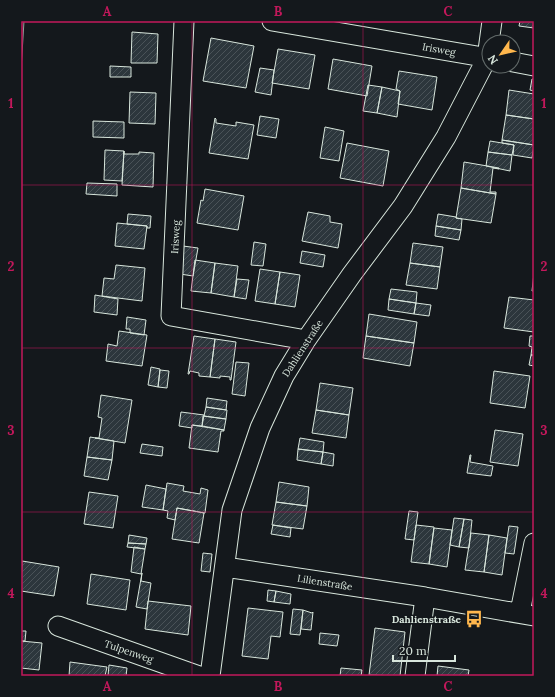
<svg xmlns="http://www.w3.org/2000/svg" width="555" height="697" viewBox="0 0 555 697" font-family="Lora,serif">
<defs>
<pattern id="grass-tufts" width="24" height="20" patternUnits="userSpaceOnUse"><rect width="24" height="20" fill="#202428"/><path d="M3 7l-1-3M5 7V3M7 7l1-3M15 17l-1-3M17 17v-4M19 17l1-3" fill="none" stroke="#404447"/></pattern>
<pattern id="building-hatch" width="6" height="6" patternUnits="userSpaceOnUse"><rect width="6" height="6" fill="#2c363c"/><path d="M-1 1l2-2M0 6l6-6M5 7l2-2" fill="none" stroke="#4a5358"/></pattern>
</defs>
<rect width="100%" height="100%" fill="#14181c"/>
<path fill="url(#grass-tufts)" stroke="#939e99" d="M21 21H24L21 70Z"/>
<path fill="url(#building-hatch)" stroke="#d8e6dc" d="M520 21H534V28L519 26Z
M132 32 158 34 157 63H131Z
M211 38 254 46 246 88 203 81Z
M278 49 315 55 309 89 272 83Z
M333 59 372 66 367 96 328 89Z
M110 66 131 67V77H110Z
M260 68 274 70 271 95 255 92Z
M399 71 437 77 432 110 398 104 400 91 396 89Z
M532 79H534V91L530 90Z
M368 85 382 87 377 113 363 111Z
M382 87 400 91 397 117 377 113Z
M509 90 534 94V119L506 115Z
M130 92 156 93 155 124 129 123Z
M506 115 534 119V145L502 140Z
M260 116 279 119 276 138 257 135Z
M215 118 216 119V123L236 126V122L254 125 248 159 209 153Z
M93 121 124 122V138L93 137Z
M325 127 344 131 339 161 320 158Z
M502 140 534 145 532 158 513 155 514 145 502 143Z
M490 141 514 145 512 155 488 152Z
M347 143 389 151 383 186 340 178Z
M105 150 124 151 122 181 104 180Z
M124 151V154H139V152L154 153 153 187 122 185Z
M488 152 512 155 510 171 486 166Z
M464 162 499 168V169L493 168 490 192H496V194L461 188Z
M87 183 117 184V196L86 194Z
M461 188 496 194 491 223 456 218Z
M205 189 244 196 238 230 197 223 201 200 203 201Z
M308 212 330 216V222L342 224 338 248 302 241Z
M128 214 151 216 150 228H147V226L127 224Z
M438 214 456 217V218L462 219 461 230 436 226Z
M117 223 147 226 144 249 115 246Z
M436 226 461 230 459 240 435 236Z
M254 242 266 244 263 266 251 265Z
M413 243 443 247 440 267 410 263Z
M183 246 198 248 193 276 180 274Z
M302 251 325 255 323 267 300 263Z
M195 260 215 263 211 293 191 291Z
M215 263 238 266 234 297 211 293Z
M410 263 440 267 437 289 406 285Z
M116 265 145 268 142 301 102 296 104 278 114 279Z
M260 269 280 272 275 304 255 301Z
M280 272 300 275 295 307 275 304Z
M534 273V291H532Z
M237 279 249 280 246 299 234 297Z
M391 289 417 292 416 303 389 299Z
M95 295 118 299 117 315 94 312Z
M509 297 534 300V332L504 328Z
M389 299 416 303 414 314 388 310Z
M416 303 431 305 429 316 414 314Z
M369 314 417 322 414 343 366 336Z
M127 317 146 320 144 335 130 333V329H126Z
M119 331 147 335 142 366 106 361 108 344 117 346Z
M194 336 215 339 210 377 199 376V373L190 371 189 374H188Z
M366 336 414 343 410 366 363 358Z
M530 336H534V355H531L532 347 529 346Z
M215 339 236 342 231 380H230V377L220 376V378L210 377Z
M531 355H534V366L529 365Z
M236 362 249 363 245 396 232 394Z
M151 367 160 369 158 387 148 385Z
M160 370 169 371 167 388 158 387Z
M494 371 530 376 525 408 490 403Z
M320 383 353 388 349 415 316 410Z
M101 395 132 400 125 443 95 438H99L102 418 98 417Z
M207 398 227 401 226 410 206 407Z
M206 407 227 410 226 419 204 416Z
M316 410 349 415 346 438 312 433Z
M181 412 204 415 202 426 192 425V428L179 426Z
M203 416 226 419 224 430 202 426Z
M192 425 224 430V431H221L218 452 189 448Z
M495 430 523 434 518 466 490 462Z
M90 437 114 441 112 460 87 457Z
M300 438 324 442 323 452 298 449Z
M142 444 163 447 162 456 140 453Z
M298 449 323 452 321 464 297 460Z
M323 452 334 454 333 466 321 464Z
M470 455H471L470 462 493 466 491 476 467 473Z
M87 457 112 460 108 480 84 476Z
M279 482 309 487 307 506 276 502Z
M167 483 184 486 183 491 200 494 201 488 208 490 205 513 177 508 175 520 167 518 168 511 163 510Z
M146 485 166 489 163 510 142 507Z
M89 492 118 496 113 528 84 524Z
M276 502 307 506 303 529 272 525Z
M177 508 204 513 199 543 172 539Z
M409 511 418 512 414 540 405 539Z
M454 518 464 519 459 547 450 545Z
M464 519 472 520 469 548 459 547Z
M273 525 291 528 290 537 271 534Z
M416 525 434 527 429 564 411 562Z
M509 526 518 527 514 554 505 553Z
M434 528 452 530 447 567 429 564Z
M471 533 489 535 484 572 465 570Z
M129 535 147 538 146 544 128 543Z
M489 535 507 538 502 575 484 572Z
M128 543 146 544 145 549 127 547Z
M134 547 145 549 141 574 131 572Z
M203 553 212 554 210 572 201 571Z
M22 561 59 567 54 596 21 591Z
M142 573 141 581 151 583 147 609 136 607Z
M91 574 130 580 126 610 87 604Z
M268 590 276 591 274 602 267 601Z
M276 591 291 594 290 604 274 602Z
M148 601 191 606 188 635 145 629Z
M248 608 283 612 280 637 271 636 268 659 242 656Z
M293 609 303 610 300 635 290 634Z
M303 610 312 613 313 612 311 630 301 629Z
M375 628 405 632 400 676 369 675Z
M21 631H26L25 641H21Z
M320 633 339 635 337 646 319 644Z
M21 641 42 643 39 670 21 668Z
M70 662 107 667 105 676H69Z
M109 665 127 668 126 676H108Z
M438 666 469 670 468 676H437Z
M341 668 362 670 361 676H340Z"/>
<g fill="none" stroke-linecap="round" stroke-linejoin="round">
<g stroke="#d8e6dc" stroke-width="21">
<path id="street" d="M184 21 171 316 306 340
M272 21 489 58
M513 62 534 66
M225 567 425 597 534 616
M520 612 534 543
M58 626 199 676
M210 676 232 510 260 428 284 376 306 340 352 274 403 206 446 137 487 58 492 21
M415 676 425 597"/>
</g>
<use href="#street" stroke="#14181c" stroke-width="19"/>
</g>
<path fill="none" stroke="#c2185b" stroke-width="1" stroke-opacity="0.55" d="M192 21V676M363 21V676M21 185H534M21 348H534M21 512H534"/>
<defs>
<g id="bus-bare" transform="scale(1.38)"><path d="M-5-6H5V4H4V6H2V4H-2V6H-4V4H-5ZM-3.5-4V0h7V-4ZM-3.5 1.2v1.5H-2V1.2ZM2 1.2v1.5H3.5V1.2Z" fill="#ffb74d" stroke="#14181c" stroke-width="2.5" paint-order="stroke"/></g>
</defs>
<g fill-rule="evenodd">
<use href="#bus-bare" x="474" y="619"/>
</g>
<g text-anchor="middle" stroke-width="3" stroke-linejoin="round" paint-order="stroke">
<g font-size="10" fill="#d8e6dc" stroke="#14181c">
<text transform="translate(439 49) rotate(10)" y="4">Irisweg</text>
<text transform="translate(175 237) rotate(-87)" y="4">Irisweg</text>
<text transform="translate(302 348) rotate(-57)" y="4">Dahlienstraße</text>
<text transform="translate(325 582) rotate(9)" y="4">Lilienstraße</text>
<text transform="translate(129 651) rotate(19)" y="4">Tulpenweg</text>
</g>
<g font-size="10" font-weight="bold" fill="#d8e6dc" stroke="#14181c" text-anchor="end">
<text x="461" y="623">Dahlienstraße</text>
</g>
</g>
<rect width="555" height="697" fill="none" stroke="#14181c" stroke-width="44"/>
<g transform="translate(501 54) rotate(236)"><circle r="19" fill="#14181c" stroke="#626a69"/>
<path d="M0-3L7 15L0 10L-7 15Z" fill="#ffb74d"/>
<text y="-6" font-size="11" font-weight="bold" text-anchor="middle" fill="#d8e6dc">N</text>
</g>
<path d="M393 655v6h62v-6" fill="none" stroke="#d8e6dc" stroke-width="2"/>
<text x="399" y="655" font-size="12" fill="#d8e6dc" stroke="#14181c" stroke-width="3" paint-order="stroke">20 m</text>
<rect x="22" y="22" width="511" height="653" fill="none" stroke="#c2185b" stroke-width="1.5"/>
<g font-size="13" text-anchor="middle" font-weight="bold" fill="#c2185b">
<text x="107" y="16">A</text>
<text x="278" y="16">B</text>
<text x="448" y="16">C</text>
<text x="11" y="108">1</text>
<text x="544" y="108">1</text>
<text x="11" y="271">2</text>
<text x="544" y="271">2</text>
<text x="11" y="435">3</text>
<text x="544" y="435">3</text>
<text x="11" y="598">4</text>
<text x="544" y="598">4</text>
<text x="107" y="691">A</text>
<text x="278" y="691">B</text>
<text x="448" y="691">C</text>
</g>
</svg>
